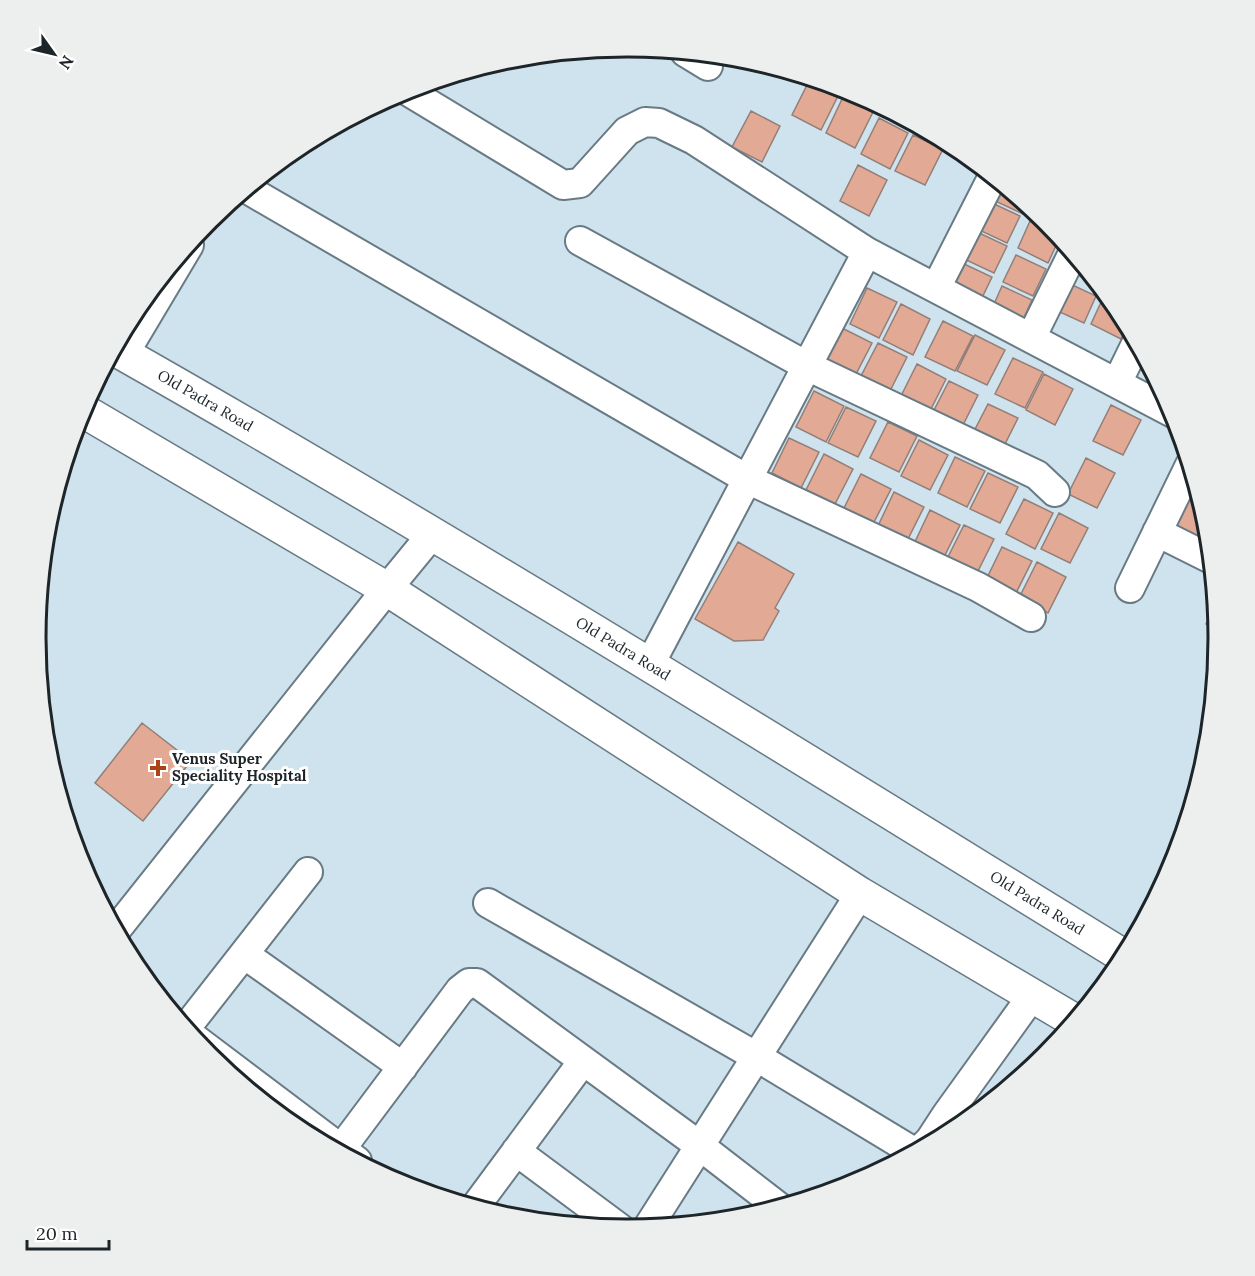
<svg xmlns="http://www.w3.org/2000/svg" width="1255" height="1276" viewBox="0 0 1255 1276" font-family="Lora,serif">
<rect width="100%" height="100%" fill="#cfe3ee"/>
<path fill="#e2aa95" stroke="#937f78" stroke-width="1.5" d="M810 79 839 94 821 130 792 115Z
M843 97 873 112 855 148 826 133Z
M751 111 780 126 762 162 732 147Z
M879 118 908 133 890 169 861 154Z
M913 135 943 149 925 185 895 171Z
M858 165 887 180 869 216 840 201Z
M1001 183 1028 205 1023 214 993 200Z
M990 202 1020 216 1007 243 977 229Z
M1036 212 1046 220 1052 228 1032 219Z
M1030 221 1058 235 1060 237 1048 263 1018 248Z
M977 232 1007 246 994 273 964 259Z
M1016 255 1046 269 1033 296 1003 282Z
M1077 258 1099 285 1071 272Z
M962 263 992 277 979 304 949 289Z
M1066 282 1096 296 1084 323 1053 309Z
M1002 286 1032 300 1020 326 990 313Z
M867 288 897 302 879 338 850 324Z
M1103 298 1114 303 1120 310 1128 325 1121 339 1091 324Z
M901 304 930 319 913 355 883 340Z
M943 321 973 336 955 371 925 357Z
M842 328 872 343 854 378 824 364Z
M975 335 1005 350 987 385 957 371Z
M878 343 907 357 889 393 860 378Z
M1013 358 1043 372 1025 408 995 394Z
M917 364 946 379 928 415 899 400Z
M1044 374 1073 389 1055 425 1026 410Z
M949 381 978 395 960 431 931 416Z
M814 391 844 406 826 442 796 427Z
M988 404 1018 418 1000 454 970 439Z
M1111 405 1141 420 1123 455 1093 441Z
M846 407 876 421 858 457 828 443Z
M888 422 917 436 899 472 870 458Z
M789 438 819 452 801 488 772 473Z
M919 440 948 455 930 490 901 476Z
M824 454 853 469 835 504 806 490Z
M955 457 985 471 967 507 938 493Z
M1086 458 1115 473 1097 508 1068 494Z
M988 473 1018 487 1000 523 970 509Z
M861 474 891 489 873 524 843 510Z
M1185 489 1200 497 1207 519 1196 540 1167 525Z
M894 492 924 507 906 543 877 528Z
M1024 499 1053 513 1035 549 1006 534Z
M930 510 960 525 942 561 913 546Z
M1059 513 1088 528 1070 563 1041 549Z
M964 525 994 539 976 575 946 561Z
M738 542 794 574 775 608 779 611 763 640 734 641 695 619Z
M1002 547 1032 561 1014 597 985 582Z
M1037 562 1066 577 1048 613 1019 598Z
M1216 604 1218 630 1206 624Z
M142 723 191 761 143 821 95 783Z"/>
<g fill="none" stroke-linecap="round" stroke-linejoin="round">
<g stroke="#687a84" stroke-width="32">
<path id="minor" d="M685 52 708 66
M406 90 563 185 580 183 627 131 645 122 659 123 694 140 867 252
M247 189 747 479 978 587 1031 617
M580 241 807 366 1037 475 1055 492
M936 288 993 176
M1031 338 1073 253
M124 354 189 245
M1117 383 1137 342
M1157 532 1211 559
M1130 588 1190 465
M650 664 867 252 1175 414
M488 903 757 1057 914 1152
M116 930 387 589 433 533
M244 954 403 1067
M186 1028 308 872
M194 1038 357 1161
M922 1148 930 1140 947 1114 1032 996
M341 1149 460 990 469 983H477L700 1146 779 1207
M516 1151 621 1229
M475 1207 583 1061
M648 1227 860 894"/>
</g>
<g stroke="#687a84" stroke-width="36">
<g id="major">
<path id="s1" d="M115 349C457 543 790 751 1125 957"/>
<path d="M82 410 387 589 860 894 1075 1021"/>
</g>
</g>
<use href="#minor" stroke="#fff" stroke-width="28"/>
<use href="#major" stroke="#fff" stroke-width="33"/>
</g>
<path fill="#a94416" stroke="#fff" stroke-width="2" d="M155 759h6v6h6v6h-6v6h-6v-6h-6v-6h6z"/>
<g text-anchor="middle" stroke-width="6" stroke-linejoin="round" paint-order="stroke">
<g font-size="15" fill="#1d2529" stroke="#fff">
<text dy="5" stroke="none"><textPath href="#s1" startOffset="104">Old Padra Road</textPath></text>
<text dy="5" stroke="none"><textPath href="#s1" startOffset="590">Old Padra Road</textPath></text>
<text dy="5" stroke="none"><textPath href="#s1" startOffset="1076">Old Padra Road</textPath></text>
</g>
<g font-size="15" font-weight="bold" fill="#1d2529" stroke="#fff" text-anchor="start">
<text x="172" y="764">Venus Super<tspan x="172" dy="17">Speciality Hospital</tspan></text>
</g>
</g>
<path d="M0 0H1255V1276H0ZM46 638a581 581 0 1 1 1162 0a581 581 0 1 1-1162 0Z" fill="#edeeee" fill-rule="evenodd"/>
<path fill="none" stroke="#1d2529" stroke-width="3" d="M46 638a581 581 0 1 1 1162 0a581 581 0 1 1-1162 0Z"/>
<g transform="translate(54 54) rotate(124)" stroke="#ffffff" stroke-width="4.5" paint-order="stroke">
<path d="M0-4.5L10 22L0 15L-10 22Z" fill="#1d2529"/>
<text y="-9" font-size="16" font-weight="bold" text-anchor="middle" fill="#1d2529">N</text>
</g>
<path d="M27 1240v9h82v-9" fill="none" stroke="#1d2529" stroke-width="3"/>
<text x="36" y="1240" font-size="18" fill="#1d2529" stroke="#ffffff" stroke-width="4.5" paint-order="stroke">20 m</text>
</svg>
